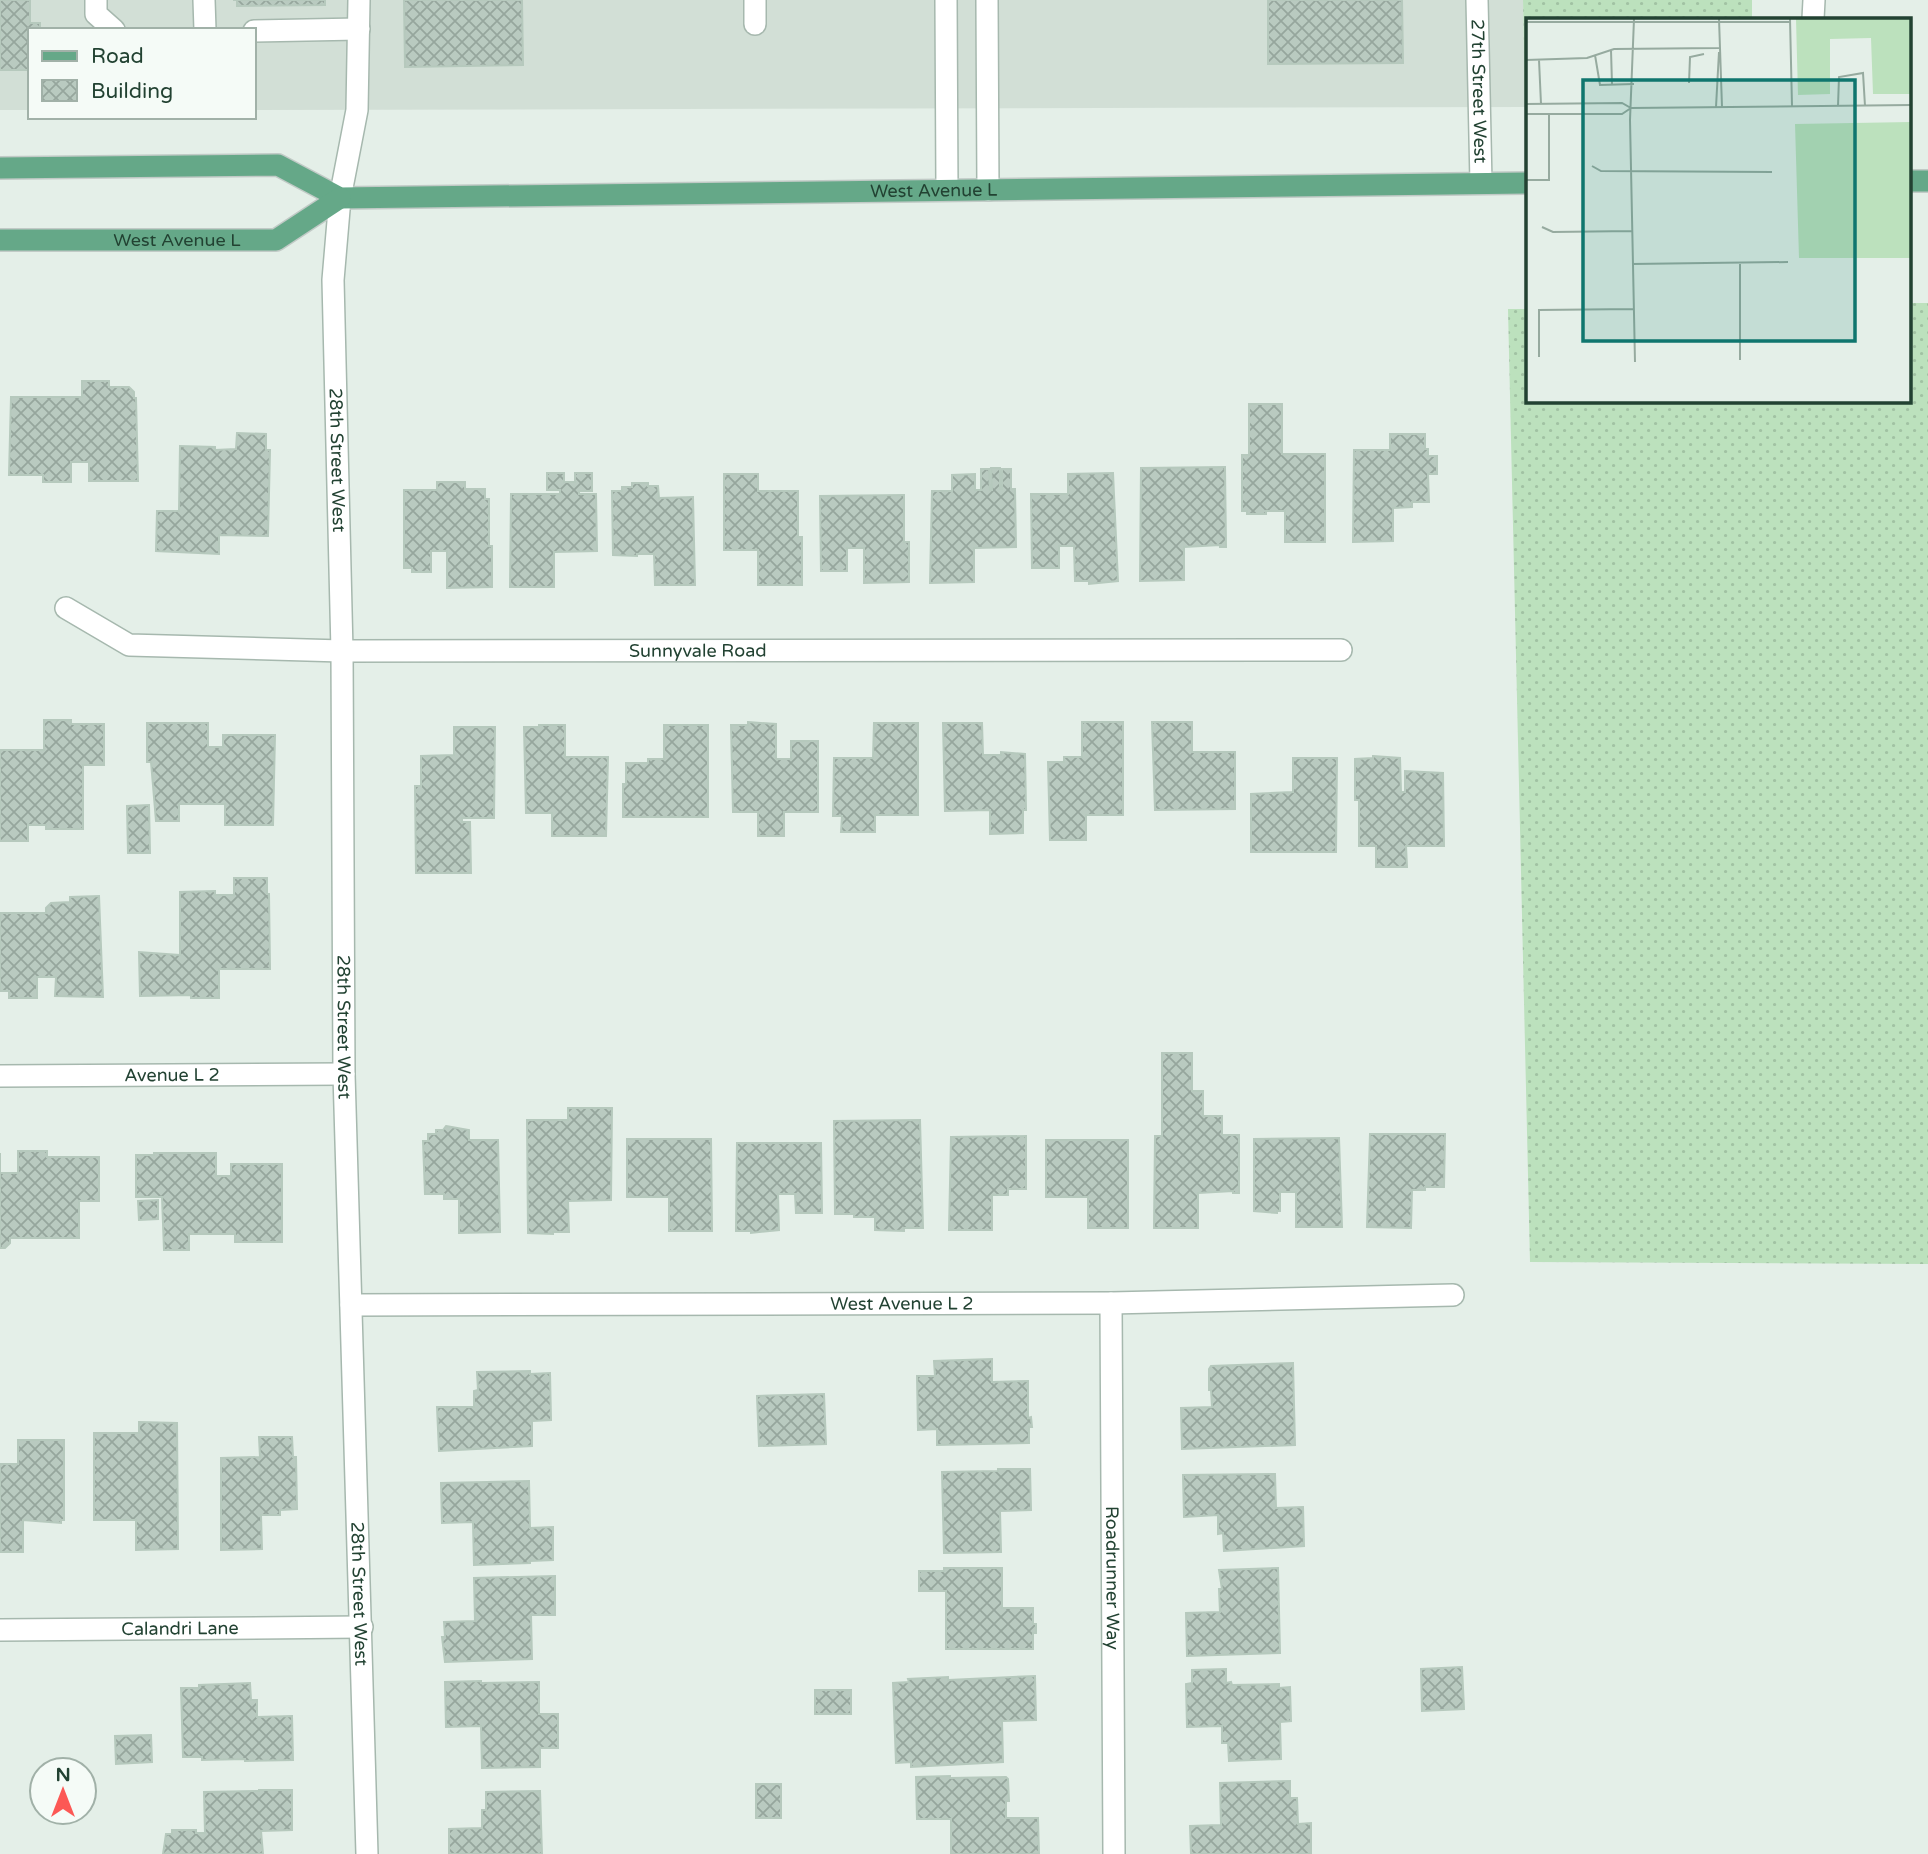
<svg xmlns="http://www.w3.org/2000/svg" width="1928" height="1854" viewBox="0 0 1928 1854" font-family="'Varela Round',sans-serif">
<defs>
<pattern id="grass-dots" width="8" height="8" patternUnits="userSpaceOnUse" patternTransform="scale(1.75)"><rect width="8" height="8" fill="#bce1bd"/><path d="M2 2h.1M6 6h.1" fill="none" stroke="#a1c2a3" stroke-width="1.8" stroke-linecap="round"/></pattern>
<pattern id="building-cross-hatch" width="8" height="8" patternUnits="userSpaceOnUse" patternTransform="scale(1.75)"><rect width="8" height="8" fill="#b9cac0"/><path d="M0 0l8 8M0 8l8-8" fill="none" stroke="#96a69d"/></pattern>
</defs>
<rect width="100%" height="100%" fill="#e4efe8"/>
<path fill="#d2dfd6" d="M0 0H1523L1525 107 254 110V30H30V110H0Z"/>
<path fill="url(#grass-dots)" d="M1523 0H1752V19H1527V107H1525Z
M1909 303H1928V1264L1530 1262 1508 309H1527V401H1909Z"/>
<path fill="url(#building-cross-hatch)" stroke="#b6c9bd" stroke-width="2" d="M0 0H30V23H40V30H30L28 70H0Z
M233 0H325V5L237 6V0Z
M404 0H522L523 65 405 67Z
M1268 0H1402L1403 63 1268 64Z
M82 381H109V387H129L134 392V398H136L138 481H89V462H71V482H43V475H9L11 397H82Z
M1249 404H1282V454H1325V542H1285V511H1266V514H1247V511H1242V455H1249Z
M237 433 266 434V450H270L268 536 219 535V554L156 551 157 511H179L180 446 215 447V450L236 449Z
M1390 434H1425V449H1428V456H1437V474H1428L1429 502H1412V507L1393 508V541L1353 542 1354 450H1390Z
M1225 467 1226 547H1220V545L1184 547V580L1140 581 1141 468Z
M991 468H1000V489H1002V469H1011V489H1015L1016 547 974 548V582L930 583 932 491H952V475L975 474V490H981V469H989L990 490H992Z
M547 473H564V482H575V473H592V491H579V494H596L597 551 554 552V587H510L511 494H560V490H547Z
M1113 473 1118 581 1089 584V581H1075L1074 546H1059V568H1032L1031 494H1068V474Z
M724 474H758V491H798V537H802V585H758V550H724Z
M437 482H465V489H485V499H489V546H492V587L447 588V551H431V572H412V568H404V490H437Z
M632 483H648V486H658L659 498 693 497 695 585H655L654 554H637V556L613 555 612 491H622V487H632Z
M904 495V542H909V582L864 583V548H847V571H821L820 496Z
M44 720H71V724H104V765H83V829H46V825H28V841H0V750H44Z
M748 722 776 724V759H791V741H818V812H784V836H758V812H733L731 725H748Z
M1082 722H1123V815H1086V840H1050L1048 762H1064V757H1082Z
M1152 722H1192V752H1235V809L1155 810Z
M147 723H208V747H223V735H275L273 825H225V804H179V821H156L151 762H147Z
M874 723H918V815H875V832H841L842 816H833L834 758H873Z
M943 723H982L983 755H1001V752L1025 754 1026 810H1023V833L990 834V810L945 811Z
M539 725H565V757H608L606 836H552V813H526L524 727H539Z
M664 725H708V817H623V784H626V763H648V759H664Z
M454 727H495L494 818H462V822H470L471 873H416L415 786H421V756L454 755Z
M1373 756 1400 758 1401 792H1405V771L1443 773 1444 846H1406L1407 867H1376V846H1359V800H1355V759L1373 758Z
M1293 758H1337L1336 852H1251V794L1293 792Z
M149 805 150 853H128L127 806Z
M234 878H267V894H269L270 969H219V998H191V995L140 996 139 952 180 955V892L215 891V895H234Z
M99 896 103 997 55 996 56 977H37V998H9V991H0V913H46V908L51 903 70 902V897Z
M1162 1053H1192V1091H1203V1116H1222V1135H1239V1193H1233V1191L1198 1193V1228H1154L1155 1136H1162Z
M568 1108H612L611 1200 568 1201 569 1232H553V1234L528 1233 527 1120H568Z
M920 1120 923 1228H904V1231L875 1230V1217H854V1214H835L834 1121Z
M446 1126 469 1130V1140H498L500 1232 459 1233V1199H444V1194H425L423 1141H428V1134H436V1130H443Z
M1370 1134H1445L1444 1187H1425V1190H1412L1411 1228 1367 1227Z
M1026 1136V1189H1008V1195H992V1230H949L951 1137Z
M1339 1138 1342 1227H1296V1192H1280V1211H1277V1213L1254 1211V1139Z
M627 1139H711L712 1231H669V1197H627Z
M1046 1140H1128V1228H1088V1197H1046Z
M737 1143H821L822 1213H796L795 1194H778L779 1230 751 1233V1231H736Z
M18 1151H47V1157H99V1201H79V1238H10V1243L5 1248H0V1153V1173H18Z
M154 1153H216V1176H231V1164H282V1242H235V1234H189V1250H164L162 1197H136V1155H154Z
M158 1200V1219L139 1220 138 1201Z
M992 1359V1382L1028 1381V1418L1031 1417 1032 1427H1029V1443L937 1445V1429L918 1430 917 1376H935L934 1361Z
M1293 1363 1295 1445 1182 1449 1181 1408 1212 1407 1211 1390H1209V1369L1211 1366Z
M530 1371V1374L550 1373 551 1420 532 1421V1446L439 1451 437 1407H474V1391L478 1390 477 1372Z
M824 1394 826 1444 759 1446 757 1396Z
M139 1422 177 1423 178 1549 136 1550V1520H94V1433H139Z
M259 1437H292L293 1457H296L297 1509 280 1510V1515H261L262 1549 221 1550V1458L260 1457Z
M18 1440H64V1520H61V1523L23 1520V1552H0V1464H18Z
M998 1469H1030L1031 1510 1000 1511 1001 1552 944 1553 942 1472 998 1471Z
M1275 1474 1276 1508 1303 1507 1304 1546 1224 1551 1223 1533 1218 1534V1515L1184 1517 1183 1475Z
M529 1481 530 1528 553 1527V1560L530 1561V1563L474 1565 473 1522 442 1523 441 1483Z
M944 1568H1002V1608H1033V1624H1036V1633H1033V1649H946V1591H919V1571H944Z
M1278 1568 1280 1653 1187 1656 1186 1613 1220 1612 1219 1589H1222L1219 1570Z
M555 1576V1615H531L532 1659 445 1662 442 1637H445L444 1622 475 1621 474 1578Z
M1462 1667 1464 1709 1422 1711 1421 1669Z
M1226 1669V1683L1231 1682 1232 1685 1279 1684V1688L1290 1687 1291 1721 1280 1722 1281 1759 1229 1761 1228 1743H1222V1726L1187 1727 1186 1684 1192 1683V1670Z
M1035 1676 1036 1720 1002 1721 1003 1762 911 1767V1762L896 1763 893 1683 909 1682 908 1679 948 1677V1680Z
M481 1681V1683L539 1682V1714H558V1748H540V1767L482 1768 481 1726 446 1727 445 1682Z
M250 1683 251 1700H257V1717L292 1716 293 1760 245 1761V1759L202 1760V1757H183L181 1688H199V1685Z
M815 1690H851V1714H815Z
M151 1735 152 1762 116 1764 115 1736Z
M950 1776V1778L1006 1777 1008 1779 1009 1801H1006V1818H1038L1039 1854H951V1819H917L916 1777Z
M1290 1781V1798H1297L1298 1824 1311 1823V1854H1191L1190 1826 1221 1825 1220 1783Z
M756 1784H781V1818H756Z
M259 1790H292V1830L261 1831 263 1854H163L166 1834H172V1830H196V1833H205L204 1792 259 1791Z
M540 1791 542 1854H449V1829L482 1828V1810H486V1792Z"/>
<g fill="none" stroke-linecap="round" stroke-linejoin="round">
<g stroke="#a6b8ae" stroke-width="24">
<g id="minor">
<path d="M96 0V14L114 30"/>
<path d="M204 0 205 30"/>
<path id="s1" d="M359 0 357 110 340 198 333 280 342 651 344 1074 367 1854"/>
<path d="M755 0V24"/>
<path d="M946 0 947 190"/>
<path d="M987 0 988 190"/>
<path id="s2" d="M1477 0 1481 183"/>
<path d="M1813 19 1814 0"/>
<path d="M254 31 359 29"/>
<path id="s3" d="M66 608 129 645 342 651 1341 650"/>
<path id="s4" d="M0 1076 344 1074"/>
<path id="s5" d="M1111 1303 1114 1854"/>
<path id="s6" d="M351 1305 1111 1303 1453 1295"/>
<path id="s7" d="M0 1630 362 1627"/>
</g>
</g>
<g stroke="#c1cac6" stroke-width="24">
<g id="major">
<path id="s8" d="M0 168 278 165 340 198 1527 183"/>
<path d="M1909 181H1928"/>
<path id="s9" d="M0 240H276L340 198"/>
</g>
</g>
<use href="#minor" stroke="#fff" stroke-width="21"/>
<use href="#major" stroke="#65a888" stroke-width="21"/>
</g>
<g text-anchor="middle" stroke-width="7" stroke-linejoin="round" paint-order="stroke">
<g font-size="18" fill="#224232" stroke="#f5fbf7">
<text dy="6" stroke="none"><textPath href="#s2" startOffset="91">27th Street West</textPath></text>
<text dy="6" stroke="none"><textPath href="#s8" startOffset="942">West Avenue L</textPath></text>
<text dy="6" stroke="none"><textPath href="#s9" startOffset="177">West Avenue L</textPath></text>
<text dy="6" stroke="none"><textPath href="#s1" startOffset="462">28th Street West</textPath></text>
<text dy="6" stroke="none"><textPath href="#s3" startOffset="642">Sunnyvale Road</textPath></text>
<text dy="6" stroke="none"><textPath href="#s1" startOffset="1029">28th Street West</textPath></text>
<text dy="6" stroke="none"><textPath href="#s4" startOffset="172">Avenue L 2</textPath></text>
<text dy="6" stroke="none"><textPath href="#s6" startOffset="551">West Avenue L 2</textPath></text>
<text dy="6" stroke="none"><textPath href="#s5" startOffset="275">Roadrunner Way</textPath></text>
<text dy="6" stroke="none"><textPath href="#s1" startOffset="1596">28th Street West</textPath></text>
<text dy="6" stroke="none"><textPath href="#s7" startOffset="180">Calandri Lane</textPath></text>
</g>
</g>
<g transform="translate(1526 18)">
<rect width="385" height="385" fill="#e4efe8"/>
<path d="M270 1H385V76H347L345 20 304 21V76L272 77ZM385 104V240H273L269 106Z" fill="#bce1bd"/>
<path fill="none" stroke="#96aa9f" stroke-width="2" d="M108 1 104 102 109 344M193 1 196 89M264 1 266 88M0 4H264M85 32 86 66M69 37 74 67 108 66M0 42 61 40 88 31 193 30M13 42 15 86M163 65 164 39 178 36M0 86 96 85 105 90 385 87M312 88 313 59 337 55 339 88M190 89 193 34M0 96H96L105 90M66 148 75 153 246 154M0 162H23V96M16 209 27 214 106 213M106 246 262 244M214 246V342M13 339V292L108 291"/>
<path fill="#0f766e" fill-opacity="0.15" stroke="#0f766e" stroke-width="3.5" d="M57 62H329V323H57Z"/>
<rect width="385" height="385" fill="none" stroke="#224232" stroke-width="3.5"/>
</g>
<rect x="28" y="28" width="228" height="91" fill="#f5fbf7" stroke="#a1b1a8" stroke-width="2"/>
<rect x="42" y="51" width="35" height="10" fill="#65a888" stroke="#a1b1a8" stroke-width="2"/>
<text x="91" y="63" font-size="21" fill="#224232">Road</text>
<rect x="42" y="80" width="35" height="21" fill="url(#building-cross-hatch)" stroke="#a1b1a8" stroke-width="2"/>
<text x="91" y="98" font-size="21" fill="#224232">Building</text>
<g transform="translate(63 1791)"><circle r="33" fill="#f5fbf7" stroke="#a1b1a8" stroke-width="2"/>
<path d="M0-5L12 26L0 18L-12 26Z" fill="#fc5855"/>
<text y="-10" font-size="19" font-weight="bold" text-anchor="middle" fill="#224232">N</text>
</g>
</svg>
